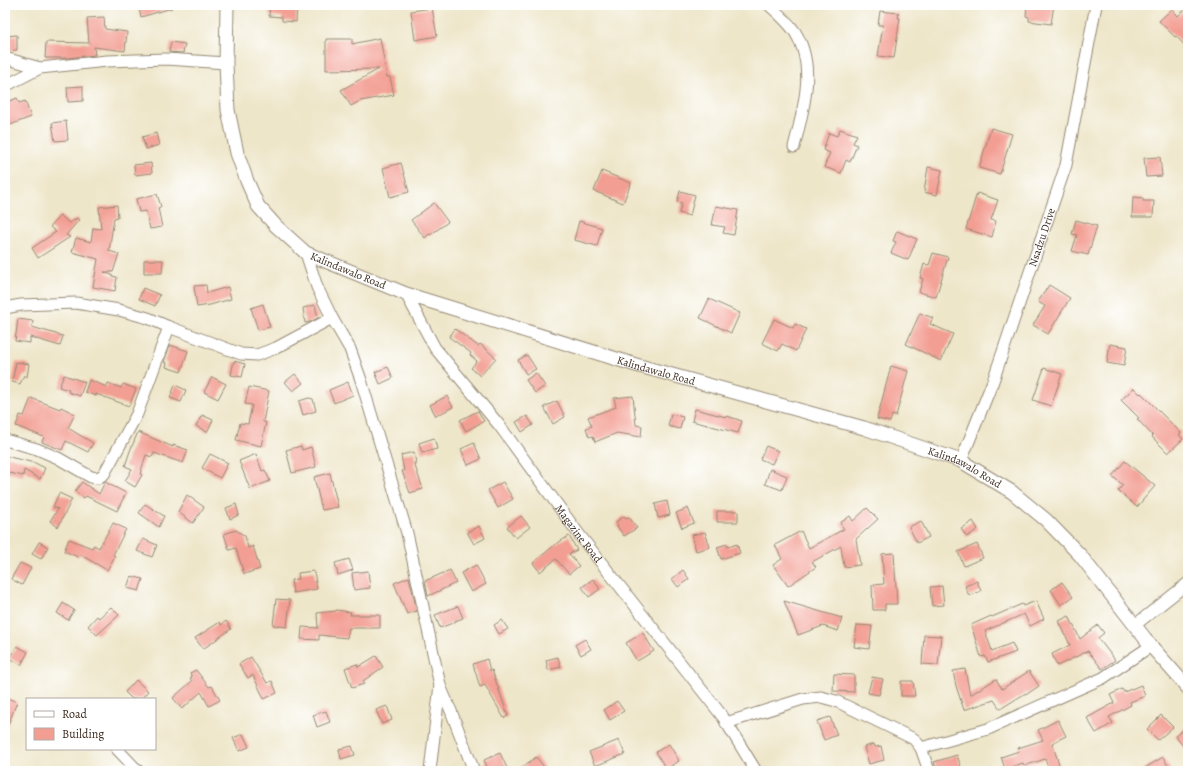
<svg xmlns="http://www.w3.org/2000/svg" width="1193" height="776" viewBox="0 0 1193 776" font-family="Alegreya,serif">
<rect width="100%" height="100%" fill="#fff"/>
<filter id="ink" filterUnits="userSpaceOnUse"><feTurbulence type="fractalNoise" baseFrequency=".025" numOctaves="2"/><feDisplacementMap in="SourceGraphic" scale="8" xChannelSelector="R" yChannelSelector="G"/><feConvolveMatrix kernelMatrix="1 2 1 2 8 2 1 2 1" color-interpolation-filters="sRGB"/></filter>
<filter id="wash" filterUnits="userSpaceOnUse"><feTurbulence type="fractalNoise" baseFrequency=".012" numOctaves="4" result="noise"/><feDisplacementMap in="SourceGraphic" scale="16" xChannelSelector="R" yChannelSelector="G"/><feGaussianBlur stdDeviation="0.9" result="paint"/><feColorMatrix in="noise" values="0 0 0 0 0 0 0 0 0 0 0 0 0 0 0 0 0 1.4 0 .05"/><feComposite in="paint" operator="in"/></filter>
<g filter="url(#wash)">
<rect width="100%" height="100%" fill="#eee6c9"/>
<g id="blocks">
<path fill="#f39e93" d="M138 5H172V8L141 17Z
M270 5H297L296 22 282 21V17L269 16Z
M1027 5H1054L1051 24 1029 21V17L1026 16Z
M1188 7V49L1176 36 1175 37 1159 21 1172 9 1178 16Z
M432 8 437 36 415 40 411 11Z
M880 11 899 13 898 18H900L894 58 878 56 883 25H878Z
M104 17 105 29 127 32 125 51 94 47 95 55 67 58H45L46 42 89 43 87 18Z
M17 35V50L5 51V36Z
M380 38 387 77H390L394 95 360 101 351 106 341 90 379 69 326 70V39H352V44Z
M171 42 185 44 183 53 169 52Z
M83 86V101L68 102 67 87Z
M17 98 19 103 25 101 31 117 5 127V103Z
M66 121 68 140 55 141 52 123Z
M991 128 1012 134 1000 174 979 168Z
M840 129 857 135 853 143 857 145 850 162 846 160 841 173 824 167 830 153 823 150 829 133 837 136Z
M156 133 159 145 146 149 142 137Z
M1160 157 1162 176 1146 177 1144 158Z
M151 163 152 173 135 175 134 165Z
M401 163 409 192 390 197 383 168Z
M928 167 942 170 937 195 924 192Z
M602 171 631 183 623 203 594 191Z
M680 191 695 195 690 216 679 213 682 203 677 202Z
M977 193 998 200 991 220 996 221 992 237 966 229Z
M157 194 161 207 158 208 162 227 150 229 146 211 139 212 136 199Z
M1133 197 1143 198V201H1154L1153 217H1132Z
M434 203 448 222 430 235 429 234 425 238 411 220Z
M117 205 118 217 114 218 109 251 119 254 113 272H104L112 275V276L117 277 115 291 93 287 98 259 72 252 76 238 91 242 93 228 101 229 99 207Z
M716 206 738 210 734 235 723 233 725 227 712 225Z
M60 215 69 223 77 218 79 220 66 235 70 237 38 258 32 248 56 232 50 227Z
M1076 220 1097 226 1088 255 1072 251 1077 235 1072 234Z
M579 221 602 228 597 246 574 240Z
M897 231 917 239 908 260 891 253 896 242 893 241Z
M933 253 948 257 936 297 919 292 923 279 920 278 924 264 929 265Z
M144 260H163L162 273H144Z
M206 285 207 293 228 287 231 299 210 305 197 307 194 286Z
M1049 285 1070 298 1048 334 1033 325 1045 306 1038 302Z
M143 288 160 295 155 306 139 299Z
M709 299 740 313 731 333 700 318Z
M263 304 270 327 258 330 251 308Z
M315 305 318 318 310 322 305 323 303 308Z
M920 313 933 318 930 324 953 334 941 361 906 344Z
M18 319 33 321 32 327 63 336 60 346 30 337V343L15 341Z
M774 319 793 328 795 324 806 329 796 351 782 344 778 351 762 343Z
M455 329 478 346 480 344 496 358 480 376 471 368 477 361 470 355 471 353 449 337Z
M1110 344 1127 347 1124 366 1107 363Z
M170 345 188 351 181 372 166 367 167 363 164 362Z
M527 355 536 369 526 374 518 360Z
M234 361 245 364 242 377 231 375Z
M16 362 29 364 27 377 24 375 20 384 12 382Z
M891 366 908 371 896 416 892 415 890 422 877 419Z
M388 367 393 378 380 384 375 372Z
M1044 368 1062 374 1051 406 1033 400Z
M536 373 545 386 535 393 526 380Z
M295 374 303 383 293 391 285 382Z
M64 375 85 382 80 396 68 392 69 390 59 387Z
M212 377 226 384 218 399 204 392Z
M89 380 107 387 108 383 121 388 123 384 136 389 129 406 96 394V396L85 392Z
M348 382 353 395 334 403 329 390Z
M175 385 186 390 181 402 170 398Z
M249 387 269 391 263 422H266L261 446 236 440 240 423 248 424 252 405 245 404Z
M1134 388 1140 394 1141 393 1181 433 1179 435 1183 439 1168 453 1152 437 1153 436 1137 419 1139 418 1121 400Z
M447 396 453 407 436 416 430 405Z
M633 396 636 425 642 426 641 437 617 433 595 442 593 436 589 437 586 428 592 426 588 417 616 407 614 398Z
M31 398 60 409 61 407 75 414 68 428 93 443 88 452 66 441 62 450 42 442 44 437 16 426 20 415 24 416Z
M309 398 313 399 316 411 303 415 299 401Z
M557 401 565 417 553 424 544 407Z
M695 409 726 417 727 416 742 421 738 433 692 421Z
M478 411 484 421 466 431 460 420Z
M671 414 683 417 680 429 668 426Z
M202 415 213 420 207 432 196 426Z
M527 416 533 425 522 432 516 422Z
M138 432 173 447V445L188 450 183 463 154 453 152 457 146 455 140 474 142 475 135 487 125 481 132 469 125 466 130 451Z
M434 438 437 449 422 453 419 443Z
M474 443 481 459 468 465 461 449Z
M301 446 302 450 311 447 316 467 292 473 286 450Z
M766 446 778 451 772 464 760 459Z
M414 452 416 463H414L423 489 410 493 402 471H404L401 455Z
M210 454 228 463 220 478 202 468Z
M256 454 262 471 265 470 270 481 250 489 239 461Z
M5 456 35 463 45 468 40 479 24 470 23 476 5 472Z
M1125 461 1155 486 1137 507 1118 491 1123 485 1112 476Z
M770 469 787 476 782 490 765 484Z
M330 473 338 507 322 510 314 477Z
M82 482 99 494 105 482 126 493 117 511 86 496 84 498 75 491Z
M503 482 513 499 498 508 488 490Z
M59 493 72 499 58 527 50 521 58 509 53 507Z
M187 495 204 507 193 523 178 512Z
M667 501 670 515 658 518 655 504Z
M145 504 164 516 159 527 139 513Z
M236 504 239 515 230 519 226 508Z
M688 508 694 523 682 528 676 513Z
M867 508 878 519 856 539 860 565 844 567 841 546 812 562 816 567 788 586 773 565 782 559 775 545 801 531 809 548 844 529 840 523 850 516 853 521Z
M717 511H738V522H717Z
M521 516 530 527 516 538 507 527Z
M624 516 626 518 629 517 637 528 624 536 617 526H618L616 522Z
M921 521 929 537 917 543 909 527Z
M973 521 978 529 967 537 961 529Z
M113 523 126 529 113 555 115 556 107 570 79 554 78 557 64 551 69 539 92 548 94 545 99 548Z
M479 526 485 538 474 544 467 532Z
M236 530 245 536 248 548 253 546 260 569 244 574 236 548 229 550 224 534Z
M705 532 710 547 696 551 692 535Z
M569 536 577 550 569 554 579 566 569 574 556 559 540 572 533 563 556 544Z
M143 539 157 545 152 557 137 551Z
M39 542 48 547 41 559 32 554Z
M727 544 728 547 737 544 740 553 721 559 717 547Z
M977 544 983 558 964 566 958 552Z
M894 553 897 604H885V610H873L872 585 884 584 882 554Z
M349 559 353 570 338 575 335 563Z
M20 563 31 568 22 585 11 579Z
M476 565 486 584 471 592 461 573Z
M450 570 456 583 428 596 425 581Z
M683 570 689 579 678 587 672 579Z
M314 571 317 589 293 593 291 580 299 579 298 573Z
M368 571 370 588 354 590 352 573Z
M131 576 143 579 139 591 127 588Z
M409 577 417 611 407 614 394 583Z
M593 579 600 589 589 597 582 587Z
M977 581 981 591 969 596 965 586Z
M1062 582 1073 597 1061 605 1051 590Z
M942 586 944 605 932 606 930 587Z
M276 599 290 600 287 627 273 625Z
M784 601 842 618 838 631 823 626 798 635Z
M1036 601 1044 619 1030 626 1024 614 985 631 992 651 1012 643 1016 652 988 662 985 656 981 657 971 625 991 616 992 617 1022 604 1023 606Z
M63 603 74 610 68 620 57 613Z
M458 606 463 618 455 621V622L440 628 435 615Z
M111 607 119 615 97 635 88 626 97 616 99 618Z
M336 610 351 612 350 615H380V628H349L347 638 319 635V640L301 639 302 627 318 628 317 613 336 611Z
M1069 616 1080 639 1098 625 1104 633 1098 638 1115 660 1102 669 1088 651 1057 666 1052 654 1070 645 1059 621Z
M502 620 508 629 499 634 494 625Z
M226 621 231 629 203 649 195 638 220 622 221 625Z
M857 625 872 626 869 649 854 647Z
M643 633 654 651 637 661 626 643Z
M924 635 941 636 938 665 922 664Z
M585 639 591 649 581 655 575 645Z
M17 646 28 652 21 665 10 658Z
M376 656 383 667 363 681 364 684 352 688 345 668 357 664 358 667Z
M251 657 267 683 272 681 277 693 264 699 253 675 248 678 239 664Z
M558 657 561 667 548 670 546 660Z
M487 659 490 671 492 670 508 716 504 718 485 685 480 687 473 664Z
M965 669 970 695 996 679 1002 689 1029 671 1039 686 1027 694 1026 693 1000 709 994 700 964 710 956 686 953 671Z
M196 670 209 687 212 686 220 700 209 706 201 692 182 709 173 698 192 681 190 678 192 677 190 673Z
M834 674 854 675V692L833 691Z
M872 677 883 679 879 695 868 693Z
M136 680 148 691 141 699H132L125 692Z
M901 681H913L915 696H901Z
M1141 685 1145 696 1130 702 1131 705 1109 717 1113 723 1096 733 1087 718 1114 703 1110 695 1122 689 1124 692Z
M5 697 17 702 5 732Z
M617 701 624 711 610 720 604 710Z
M387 706 392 720 382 724 376 710Z
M326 711 330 722 317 727 313 715Z
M1161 715 1173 727 1158 740 1147 729Z
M830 717 837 735 824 740 817 721Z
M1058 720 1066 736 1052 743 1060 767 1049 770 1045 759 1024 766 1023 763 1005 769 1001 757 1019 751 1018 748 1043 740 1038 730Z
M1188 726V752L1175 736Z
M243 734 249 747 239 751 233 738Z
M619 740 625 754 595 766 589 752Z
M669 744 679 761 666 769 656 752Z
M874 744 875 747 881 746 884 760 869 764 864 747Z
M352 746 355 755 341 759 339 749Z
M500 753 507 768 500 771H489L484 760Z
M957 755 961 767 950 771H937L934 762Z
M536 757 544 767 539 771H517Z
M1163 757 1171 771H1140Z"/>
</g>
</g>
<g filter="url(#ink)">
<use href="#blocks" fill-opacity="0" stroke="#948874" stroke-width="1"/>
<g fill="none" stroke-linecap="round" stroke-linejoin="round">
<g stroke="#948874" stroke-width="13">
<g id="minor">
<path d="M769 5C778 13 788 22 795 32 817 67 803 110 794 147"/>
<path d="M5 58 40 68 107 61 166 59 226 63"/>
<path d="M5 86 40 68"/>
<path d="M306 253 317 287 332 318 350 349 361 380 407 533 440 685 430 771"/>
<path id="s1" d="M406 294 435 348 499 425 581 537 723 717 756 771"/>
<path d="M5 308 21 305 76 303 119 310 148 318 169 327 241 354 257 355 276 348 332 318"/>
<path d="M5 440 37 449 58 458 91 477 98 478 104 474 137 414 169 327"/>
<path id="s2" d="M961 461 993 381 1066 165 1096 5"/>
<path d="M1135 625 1188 583"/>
<path d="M440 686 451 711 474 771"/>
<path d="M726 723 803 699 821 697 836 701 914 739 921 748 929 771"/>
<path d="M921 748 988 729 1103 678 1151 646"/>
<path d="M117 749 138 771"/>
</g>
</g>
<g stroke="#948874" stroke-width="15">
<g id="tertiary">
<path id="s3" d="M227 5 226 63 228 110 237 153 247 181 258 206 276 226 306 253 406 294 636 365 864 428 961 461 1012 492 1046 520 1080 555 1151 646 1188 688"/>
</g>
</g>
<use href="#minor" stroke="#fff" stroke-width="11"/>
<use href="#tertiary" stroke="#fff" stroke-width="13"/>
</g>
</g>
<g text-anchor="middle" stroke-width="3.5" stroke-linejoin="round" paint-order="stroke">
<g font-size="11" fill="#3b2a1e" stroke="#fff">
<text dy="4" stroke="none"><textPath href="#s2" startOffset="238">Nsadzu Drive</textPath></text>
<text dy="4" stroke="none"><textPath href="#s3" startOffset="319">Kalindawalo Road</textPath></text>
<text dy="4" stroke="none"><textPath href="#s3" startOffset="643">Kalindawalo Road</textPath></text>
<text dy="4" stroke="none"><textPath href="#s3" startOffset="967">Kalindawalo Road</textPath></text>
<text dy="4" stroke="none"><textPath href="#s1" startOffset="296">Magazine Road</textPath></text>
</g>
</g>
<rect width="1193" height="776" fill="none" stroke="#fff" stroke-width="20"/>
<rect x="26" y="698" width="130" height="52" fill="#ffffff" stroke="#b1aaa5"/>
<rect x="34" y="711" width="20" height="6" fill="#ffffff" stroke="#b1aaa5"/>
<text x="62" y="718" font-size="12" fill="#3b2a1e">Road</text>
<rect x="34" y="728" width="20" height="12" fill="#f39e93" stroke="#b1aaa5"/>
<text x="62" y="738" font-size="12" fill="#3b2a1e">Building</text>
</svg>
